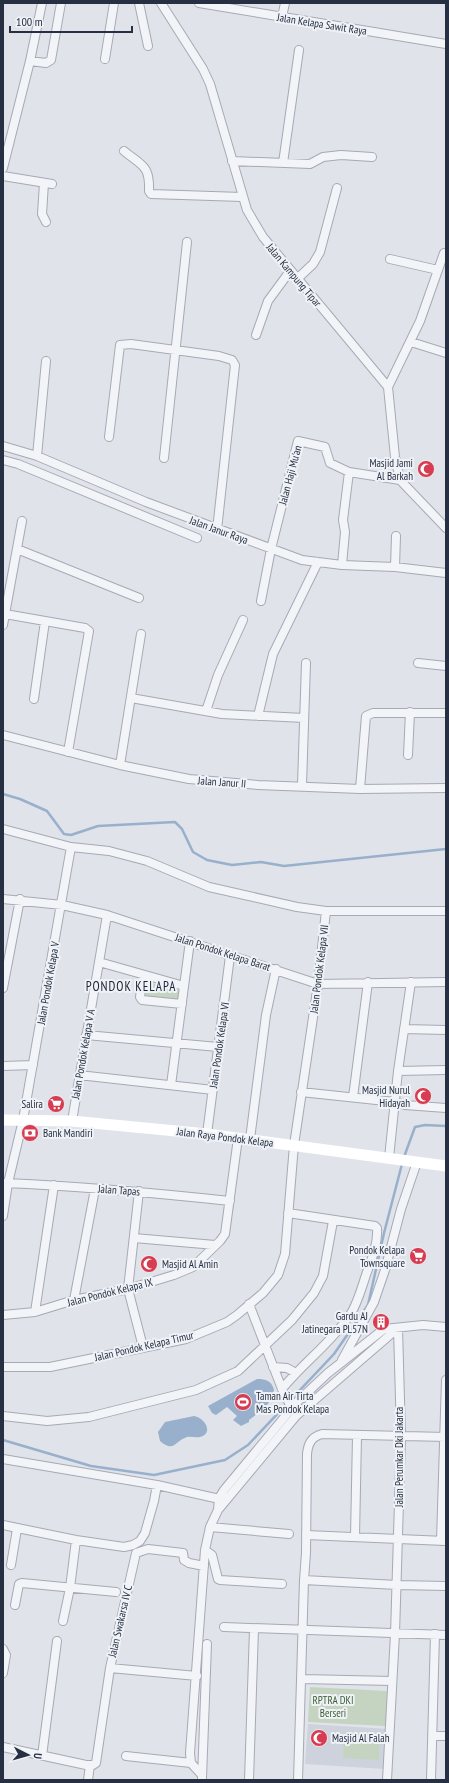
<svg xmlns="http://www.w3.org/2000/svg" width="449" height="1783" viewBox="0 0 449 1783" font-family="'PT Sans Narrow',sans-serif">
<rect width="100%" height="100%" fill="#e0e3ea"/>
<path fill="#cdd2dc" d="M308 1724 388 1729 385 1769 305 1764Z"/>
<path fill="#c5d4c0" d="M145 981 182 991 180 1003 143 997Z
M310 1687 387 1691 386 1726 308 1722Z
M344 1733 380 1735 379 1760 343 1758Z"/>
<path fill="#98b0cc" d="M257 1379C266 1379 272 1381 274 1390 268 1409 263 1409 249 1420V1422L241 1426 233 1420 237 1416 227 1407 216 1415 212 1413 208 1406Z
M194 1416C205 1418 214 1433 200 1437 196 1438 191 1436 187 1437 175 1441 174 1453 160 1441L158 1432 165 1422Z"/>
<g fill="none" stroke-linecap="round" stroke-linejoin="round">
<path stroke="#98b0cc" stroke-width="2.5" d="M3 794 20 799 47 811 64 834 71 835 98 826 175 822 182 829 193 852 207 860 232 865 261 862 284 866 446 849
M404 1157 415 1127 425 1125 446 1126
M3 1440 91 1466 154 1475 225 1460 248 1445 334 1354 368 1305 384 1233 402 1164"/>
<g stroke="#a5aab4" stroke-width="10">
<path id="street" d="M139 3 148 46
M161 3 203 69 210 84 247 210 263 237 388 387 395 457 400 480 446 528
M199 3 446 44
M282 17 285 3
M105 59 114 3
M30 61 46 63 51 60 61 3
M124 151C142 166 150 165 149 191L151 194 242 197
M232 161 310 164 323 157 341 155 372 157
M283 163 299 50
M3 168 30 61 42 3
M3 176 52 184
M44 183 42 214 46 222
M390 259 438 270
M297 279 313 264 320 252 337 188
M256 335 268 301 290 271
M411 342 446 353
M388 387 420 321 444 253
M109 437 120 345 131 344 219 356 232 360 235 365 217 530
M3 446 37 456 146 502 302 560 342 565 395 567 446 573
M37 456 46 361
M164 458 187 242
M3 460 18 464 197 538
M17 549 139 598
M342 565 345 532 343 520 349 472
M395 567 396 536
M261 601 271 549 298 441 325 447 330 463 349 472 400 480
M5 614 85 628 89 631 68 752
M3 625 22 521
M418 663 446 666
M131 698 222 714 304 718
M34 699 45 621
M206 711 218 675 243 620
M258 716 273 654 318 562
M3 735 120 765 189 779 258 785 360 789 446 788
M408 755 410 712
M120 765 141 634
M302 785 306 663
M360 789 366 716 373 713H446
M3 829 71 847 109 851 147 861 209 887 297 907 326 911H446
M3 899 62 905 107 915 318 984 446 982
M99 962 184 986
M143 975 140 997 142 1000 182 1004
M3 988 20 899
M404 1029 446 1030
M86 1035 218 1047
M3 1066 33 1065
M398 1071 446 1070
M79 1075 213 1090
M171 1085 190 941
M301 1092 395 1102 405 1105 446 1108
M353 1097 368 982
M72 1121 107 915
M207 1134 230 956
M250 1139 266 1015 276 969
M389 1158 398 1071 411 982
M4 1183C79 1186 155 1193 230 1201
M139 1191 128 1289 143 1347
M3 1216 8 1183 23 1120 71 847
M134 1238 215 1245
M74 1300 95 1189
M249 1304 282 1389 293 1411
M35 1312 54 1185
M3 1315 35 1312 74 1300 128 1289 174 1275 193 1267 220 1241 225 1234 238 1138
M342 1360 374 1302 385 1270 401 1209 417 1162
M3 1367H50L186 1339 227 1322 237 1315 263 1293 278 1275 285 1254 294 1145 318 984 326 911
M273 1367 287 1368 296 1373
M282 1389C303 1363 331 1343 350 1315 358 1303 362 1286 367 1272 372 1258 378 1244 377 1228L375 1226 288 1213
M3 1416 47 1421 89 1417 196 1390 238 1371 292 1320 314 1293 323 1276 333 1221
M3 1459 157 1485 224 1500
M218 1510 219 1498 224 1490 297 1402 328 1373 384 1329 423 1325 446 1327
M3 1525 76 1540 124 1547 133 1545 140 1541 145 1533 154 1501 157 1485
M210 1527 289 1534
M306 1535 445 1541
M355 1537 357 1436
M441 1541 446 1380
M205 1550 212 1555 218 1579 220 1580 282 1584
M11 1565 17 1529
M304 1580 397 1585 446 1586
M15 1605 19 1584 22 1583 116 1592
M63 1621 70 1588 76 1540
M224 1627 446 1635
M3 1649 6 1655 3 1673
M110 1668 197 1676
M302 1679 392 1681
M433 1736H446
M3 1747 86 1765H93L96 1763 110 1668 136 1553 148 1549 183 1553 184 1560 189 1563 204 1566
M42 1756 57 1641
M126 1756 191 1763
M202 1775 191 1763 190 1753 205 1550 210 1527 218 1510 296 1416 398 1328
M202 1778 207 1644
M88 1780 90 1765
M249 1780 254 1629
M298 1780 304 1580 306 1553 307 1454C308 1444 311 1437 322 1434L446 1437
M387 1780 395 1634 401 1436 398 1328
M431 1780 435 1634"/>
</g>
<use href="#street" stroke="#f3f4f8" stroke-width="8"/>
<path stroke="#fff" stroke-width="11" d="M3 1120 72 1121 207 1134 446 1166"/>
</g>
<defs>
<g id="mosque-disc" transform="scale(0.9)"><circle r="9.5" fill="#d73c51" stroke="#eff2f7"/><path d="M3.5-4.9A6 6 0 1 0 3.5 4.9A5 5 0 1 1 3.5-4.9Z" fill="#fff"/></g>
<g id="supermarket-disc" transform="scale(0.9)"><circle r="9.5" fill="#d73c51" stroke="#eff2f7"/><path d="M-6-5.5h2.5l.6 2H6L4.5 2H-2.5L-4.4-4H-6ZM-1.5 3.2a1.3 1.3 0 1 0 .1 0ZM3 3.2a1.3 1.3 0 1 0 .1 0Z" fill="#fff"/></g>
<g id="bank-disc" transform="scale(0.9)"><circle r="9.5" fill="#d73c51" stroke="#eff2f7"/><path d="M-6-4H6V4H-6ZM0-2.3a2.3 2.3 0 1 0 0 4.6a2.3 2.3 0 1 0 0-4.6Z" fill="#fff"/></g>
<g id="building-disc" transform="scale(0.9)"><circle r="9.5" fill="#d73c51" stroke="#eff2f7"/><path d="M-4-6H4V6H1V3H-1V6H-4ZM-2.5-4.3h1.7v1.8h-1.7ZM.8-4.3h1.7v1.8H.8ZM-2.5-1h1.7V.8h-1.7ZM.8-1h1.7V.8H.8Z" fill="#fff"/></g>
<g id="stadium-disc" transform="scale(0.9)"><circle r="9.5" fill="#d73c51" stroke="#eff2f7"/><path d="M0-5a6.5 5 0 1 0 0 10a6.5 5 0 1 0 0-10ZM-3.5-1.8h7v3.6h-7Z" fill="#fff"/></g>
</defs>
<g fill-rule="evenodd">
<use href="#mosque-disc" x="426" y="469"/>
<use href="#mosque-disc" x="423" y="1096"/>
<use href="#supermarket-disc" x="56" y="1104"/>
<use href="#bank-disc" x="30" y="1133"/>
<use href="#supermarket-disc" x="418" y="1256"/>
<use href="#mosque-disc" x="149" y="1264"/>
<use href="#building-disc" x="381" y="1322"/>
<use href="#stadium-disc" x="243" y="1402"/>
<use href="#mosque-disc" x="319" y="1738"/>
</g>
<g text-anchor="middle" stroke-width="4" stroke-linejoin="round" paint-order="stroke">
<g font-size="11" fill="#273042" stroke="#eff2f7">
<text transform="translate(322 24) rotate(9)" y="4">Jalan Kelapa Sawit Raya</text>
<text transform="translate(294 275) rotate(50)" y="4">Jalan Kampung Tipar</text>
<text transform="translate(290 475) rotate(-75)" y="4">Jalan Haji Mu'an</text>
<text transform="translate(219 530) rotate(20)" y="4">Jalan Janur Raya</text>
<text transform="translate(222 782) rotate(4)" y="4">Jalan Janur II</text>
<text transform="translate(223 952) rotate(18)" y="4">Jalan Pondok Kelapa Barat</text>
<text transform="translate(319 969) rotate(-83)" y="4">Jalan Pondok Kelapa VII</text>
<text transform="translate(48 983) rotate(-80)" y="4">Jalan Pondok Kelapa V</text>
<text transform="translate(219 1045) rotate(-82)" y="4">Jalan Pondok Kelapa VI</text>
<text transform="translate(83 1054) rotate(-80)" y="4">Jalan Pondok Kelapa V A</text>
<text transform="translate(225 1137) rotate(7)" y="4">Jalan Raya Pondok Kelapa</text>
<text transform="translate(119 1190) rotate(4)" y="4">Jalan Tapas</text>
<text transform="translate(110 1292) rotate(-14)" y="4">Jalan Pondok Kelapa IX</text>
<text transform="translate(144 1346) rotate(-13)" y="4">Jalan Pondok Kelapa Timur</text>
<text transform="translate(399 1457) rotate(-90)" y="4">Jalan Perumkar Dki Jakarta</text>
<text transform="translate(120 1621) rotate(-77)" y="4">Jalan Swakarsa IV C</text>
</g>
<g font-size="11" fill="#273042" stroke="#eff2f7" text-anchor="end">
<text x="413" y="467">Masjid Jami<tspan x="413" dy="13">Al Barkah</tspan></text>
<text x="410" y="1094">Masjid Nurul<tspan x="410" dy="13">Hidayah</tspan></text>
<text x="43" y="1108">Salira</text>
<text x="43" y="1137" text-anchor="start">Bank Mandiri</text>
<text x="405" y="1254">Pondok Kelapa<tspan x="405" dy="13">Townsquare</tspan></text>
<text x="162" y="1268" text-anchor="start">Masjid Al Amin</text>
<text x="368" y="1320">Gardu AJ<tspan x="368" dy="13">Jatinegara PL57N</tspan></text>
<text x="256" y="1400" text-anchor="start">Taman Air Tirta<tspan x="256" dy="13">Mas Pondok Kelapa</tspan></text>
<text x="332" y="1742" text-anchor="start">Masjid Al Falah</text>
</g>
<g font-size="11" fill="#3b5f33" stroke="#eff2f7">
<text x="333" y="1704">RPTRA DKI<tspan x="333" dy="13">Berseri</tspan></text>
</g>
<g font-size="13" letter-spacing="1" fill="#192233" stroke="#eff2f7">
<text x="131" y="991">PONDOK KELAPA</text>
</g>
</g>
<rect width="449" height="1783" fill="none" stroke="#273042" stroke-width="8"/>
<g transform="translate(28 1755) rotate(96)" stroke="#eff2f7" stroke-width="3" paint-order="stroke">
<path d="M0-3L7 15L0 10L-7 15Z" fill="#273042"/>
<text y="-6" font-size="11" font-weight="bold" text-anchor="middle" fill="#273042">U</text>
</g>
<path d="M10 26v6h122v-6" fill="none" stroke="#273042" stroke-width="2"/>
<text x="16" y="26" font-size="12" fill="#273042" stroke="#eff2f7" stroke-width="3" paint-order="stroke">100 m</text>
</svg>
